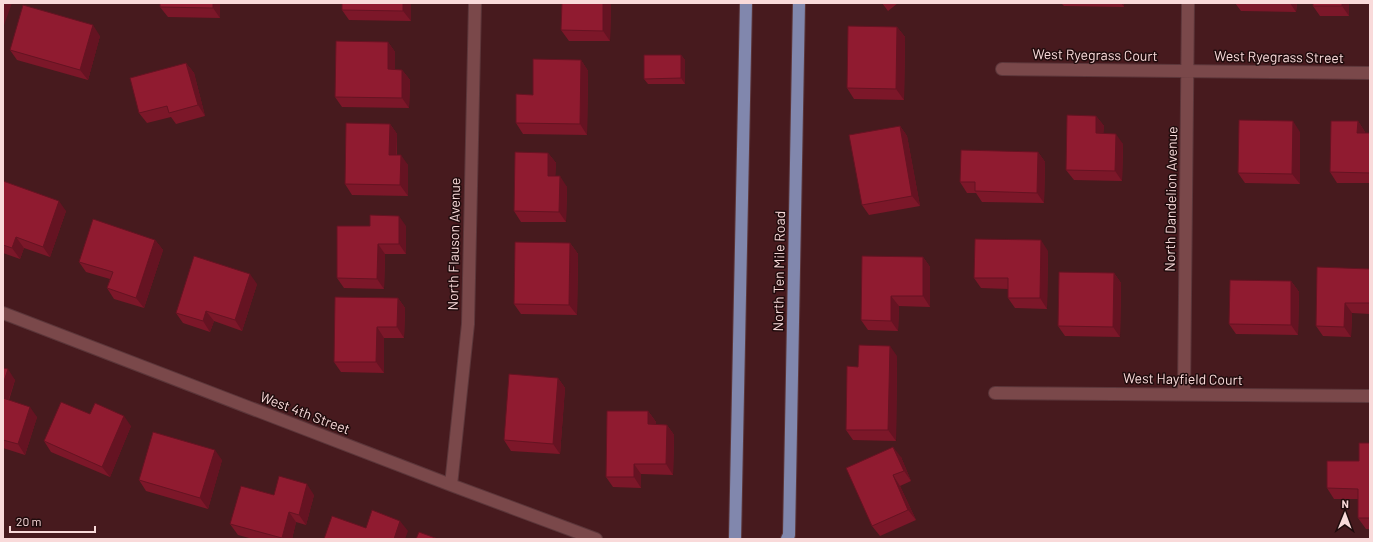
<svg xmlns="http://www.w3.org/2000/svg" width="1373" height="542" viewBox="0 0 1373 542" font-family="Barlow,sans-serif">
<rect width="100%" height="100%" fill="#471a1e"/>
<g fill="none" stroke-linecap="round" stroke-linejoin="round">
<g stroke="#5c363a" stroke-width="14">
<path id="minor" d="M1002 69 1370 73
M3 313 451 485 596 539
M995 393 1370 396
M1184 394 1188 3
M451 485 468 324 475 3"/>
</g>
<g stroke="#5c363a" stroke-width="14">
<path id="major" d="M735 539 746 3
M787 539 789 535 799 3"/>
</g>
<use href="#minor" stroke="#7a484a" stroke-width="12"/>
<use href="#major" stroke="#8187ad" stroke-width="12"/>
</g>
<path fill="#7c1729" d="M160 3H220V18L168 17 160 7Z
M342 3H411V21L349 20 342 10Z
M562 3H611L610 41H569L561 30Z
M882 3H898L888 11Z
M1061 3H1124V7L1064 6Z
M1235 3H1297L1296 12 1241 11Z
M1313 3H1349V16H1320L1313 6Z
M897 27 905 37 904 100 854 99 847 88Z
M100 36 88 80 17 60 10 50Z
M388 42 395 52V70H402L410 80 409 108 342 107 335 97Z
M681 55 685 60V84H648L644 79Z
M581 60 588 71 587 135 523 134 516 123 533 95Z
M186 63 194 73 205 116 176 124 171 117 147 123 139 113Z
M1096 116 1104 126 1103 133 1123 144 1122 181 1074 180 1066 170Z
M1358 121 1365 132V133H1370V183H1337L1330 172Z
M390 124 397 134V155L408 165V196L352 195 345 184Z
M900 126 907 136 920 206 869 215 862 205Z
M1300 132V184L1245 183 1238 173Z
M1038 152 1045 162 1044 203 982 202 976 193H967L960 182Z
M548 153 556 163 555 176 567 187 566 222H521L514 211Z
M3 181 66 211 50 257 24 248 20 259 3 253Z
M337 226H406V254H385L384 289 344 288 337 278Z
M155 240 163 250 144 308 114 299 107 288 110 279 86 272 79 262Z
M570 243 578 254 577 315 521 314 514 304Z
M1048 251 1047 309 1015 308 1008 298V289L981 288 974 278Z
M923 257 930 267V307L899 306 898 331 868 330 861 320Z
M1370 269V314L1352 313 1351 337 1323 336 1316 326Z
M1114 273 1121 283 1120 337 1065 336 1058 326Z
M1291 281 1299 292 1298 335 1236 334 1229 324Z
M257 284 242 331 214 321 210 332 183 323 176 313Z
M398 298 405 308 404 338H384V373L341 372 334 362Z
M897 356 896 441 853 440 846 430Z
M3 368 15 380 9 400 37 417 25 455 3 448Z
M558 378 565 388 560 454 511 451 504 440Z
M648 411 656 422V424L667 425 674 435 673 475 641 474V488L613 487 606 477Z
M90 414 131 426 110 477 51 452 44 441Z
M1370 443V529H1366L1358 518V499H1334L1327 488 1359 461Z
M901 457 911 481 900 486 916 520 880 536 872 526Z
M222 460 208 509 146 491 139 480Z
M274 495H314L306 525 296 522 292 539H253L238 535 230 524Z"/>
<path fill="#651322" d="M3 3H12L3 28Z
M213 3H220V18L213 8Z
M403 3H411V21L403 11Z
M603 3H611L610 41 603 31Z
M1121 3H1124V7Z
M1290 3H1297L1296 12Z
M1342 3H1349V16L1342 6Z
M93 25 100 36 88 80 80 70Z
M897 27 905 37 904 100 896 89Z
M388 42 395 52V80L388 69Z
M681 55 685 60V84L681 78Z
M581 60 588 71 587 135 580 124Z
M186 63 194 73 205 116 198 105Z
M402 70 410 80 409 108 402 98Z
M1096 116 1104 126 1103 144 1096 133Z
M1293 121 1300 132V184L1292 174Z
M1358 121 1365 132V144L1357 133Z
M390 124 397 134 396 165 389 155Z
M900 126 907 136 920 206 912 196Z
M1116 134 1123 144 1122 181 1115 171Z
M1038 152 1045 162 1044 203 1037 193Z
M548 153 556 163 555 186 548 176Z
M401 155 408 165V196L400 185Z
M560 176 567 187 566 222 559 212Z
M59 201 66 211 50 257 43 247Z
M399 216 406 226V254L399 244Z
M16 237 24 248 20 259 12 248Z
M155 240 163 250 144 308 136 298Z
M1041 240 1048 251 1047 309 1040 298Z
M570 243 578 254 577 315 569 305Z
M378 244 385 254 384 289 377 279Z
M923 257 930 267V307L923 296Z
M1114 273 1121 283 1120 337 1113 327Z
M250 274 257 284 242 331 235 320Z
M1291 281 1299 292 1298 335 1291 325Z
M891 296 899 306 898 331 891 321Z
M398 298 405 308 404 338 397 327Z
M1345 303 1352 313 1351 337 1344 327Z
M206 311 214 321 210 332 203 321Z
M377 327 384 338V373L376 362Z
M890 346 897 356 896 441 888 430Z
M8 369 15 380 6 407 3 403V384Z
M558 378 565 388 560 454 553 444Z
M30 407 37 417 25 455 18 444Z
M648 411 656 422V435L648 424Z
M124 416 131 426 110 477 102 467Z
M667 425 674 435 673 475 666 464Z
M893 447 901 457 911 481 904 471Z
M215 450 222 460 208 509 200 498Z
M634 464 641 474V488L634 477Z
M893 475 900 486 916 520 908 510Z
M307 484 314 495 306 525 299 515Z
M289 512 296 522 292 539H282Z
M400 521 408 531 405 539H394Z"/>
<path fill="#901b30" stroke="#651322" d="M160 3H213V8L160 7Z
M342 3H403V11L342 10Z
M562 3H603V31L561 30Z
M1313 3H1342V6H1313Z
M23 5 93 25 80 70 10 50Z
M848 26 897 27 896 89 847 88Z
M336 41 388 42V69L402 70V98L335 97Z
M644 55H681V78L644 79Z
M533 59 581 60 580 124 516 123V94L533 95Z
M186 63 198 105 169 113 167 106 139 113 130 78Z
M1067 115 1096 116V133L1116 134 1115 171 1066 170Z
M1239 120 1293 121 1292 174 1238 173Z
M1331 121H1358L1357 133H1370V173L1330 172Z
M346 123 390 124 389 155H401L400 185 345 184Z
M900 126 912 196 862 205 849 135Z
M961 150 1038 152 1037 193 975 191V182H960Z
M515 152 548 153V176H560L559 212 514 211Z
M3 181 59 201 43 247 16 237 12 248 3 245Z
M370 215 399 216V244H378L377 279 337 278V226H370Z
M93 219 155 240 136 298 107 288 113 272 79 262Z
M975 239 1041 240 1040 298H1008V278H974Z
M515 242 570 243 569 305 514 304Z
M194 256 250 274 235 320 206 311 203 321 176 313Z
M862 256 923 257V296H891V321L861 320Z
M1317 267 1370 269V303H1345L1344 327 1316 326Z
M1059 272 1114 273 1113 327 1058 326Z
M1230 280 1291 281V325L1229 324Z
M335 297 398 298 397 327H377L376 362H334Z
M859 345 890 346 888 430H846L847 366 858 367Z
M3 368 8 369 3 384Z
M509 374 558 378 553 444 504 440Z
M3 398 30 407 18 444 3 440Z
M61 402 90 414 95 403 124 416 102 467 44 441Z
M607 411H648V424L667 425 666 464H634V477H606Z
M153 432 215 450 200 498 139 480Z
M1359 443H1370V518H1358V489L1327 488V461H1359Z
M893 447 904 471 893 475 908 510 872 526 846 468Z
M279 476 307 484 299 515 289 512 282 538 230 524 241 486 274 495Z
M372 510 400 521 394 539H324L332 516 366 528Z
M419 532 438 539H416Z"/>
<g text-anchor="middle" stroke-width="3" stroke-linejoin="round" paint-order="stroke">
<g font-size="14" fill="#f9dada" stroke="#200c0d">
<text transform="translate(1095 55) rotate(1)" y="5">West Ryegrass Court</text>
<text transform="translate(1279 57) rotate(1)" y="5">West Ryegrass Street</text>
<text transform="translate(1171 199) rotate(-89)" y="5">North Dandelion Avenue</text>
<text transform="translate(454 244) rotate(-89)" y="5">North Flauson Avenue</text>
<text transform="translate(779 271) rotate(-89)" y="5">North Ten Mile Road</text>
<text transform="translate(1183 379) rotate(1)" y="5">West Hayfield Court</text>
<text transform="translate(305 413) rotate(21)" y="5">West 4th Street</text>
</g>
</g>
<rect width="1373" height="542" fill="none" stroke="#f9dada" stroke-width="8"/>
<g transform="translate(1345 514) rotate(1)" stroke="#200c0d" stroke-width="3" paint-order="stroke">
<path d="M0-3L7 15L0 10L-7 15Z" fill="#f9dada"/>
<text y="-6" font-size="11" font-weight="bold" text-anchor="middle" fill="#f9dada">N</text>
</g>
<path d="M10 526v6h85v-6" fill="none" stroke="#f9dada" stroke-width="2"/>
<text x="16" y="526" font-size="12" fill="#f9dada" stroke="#200c0d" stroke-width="3" paint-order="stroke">20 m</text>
</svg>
